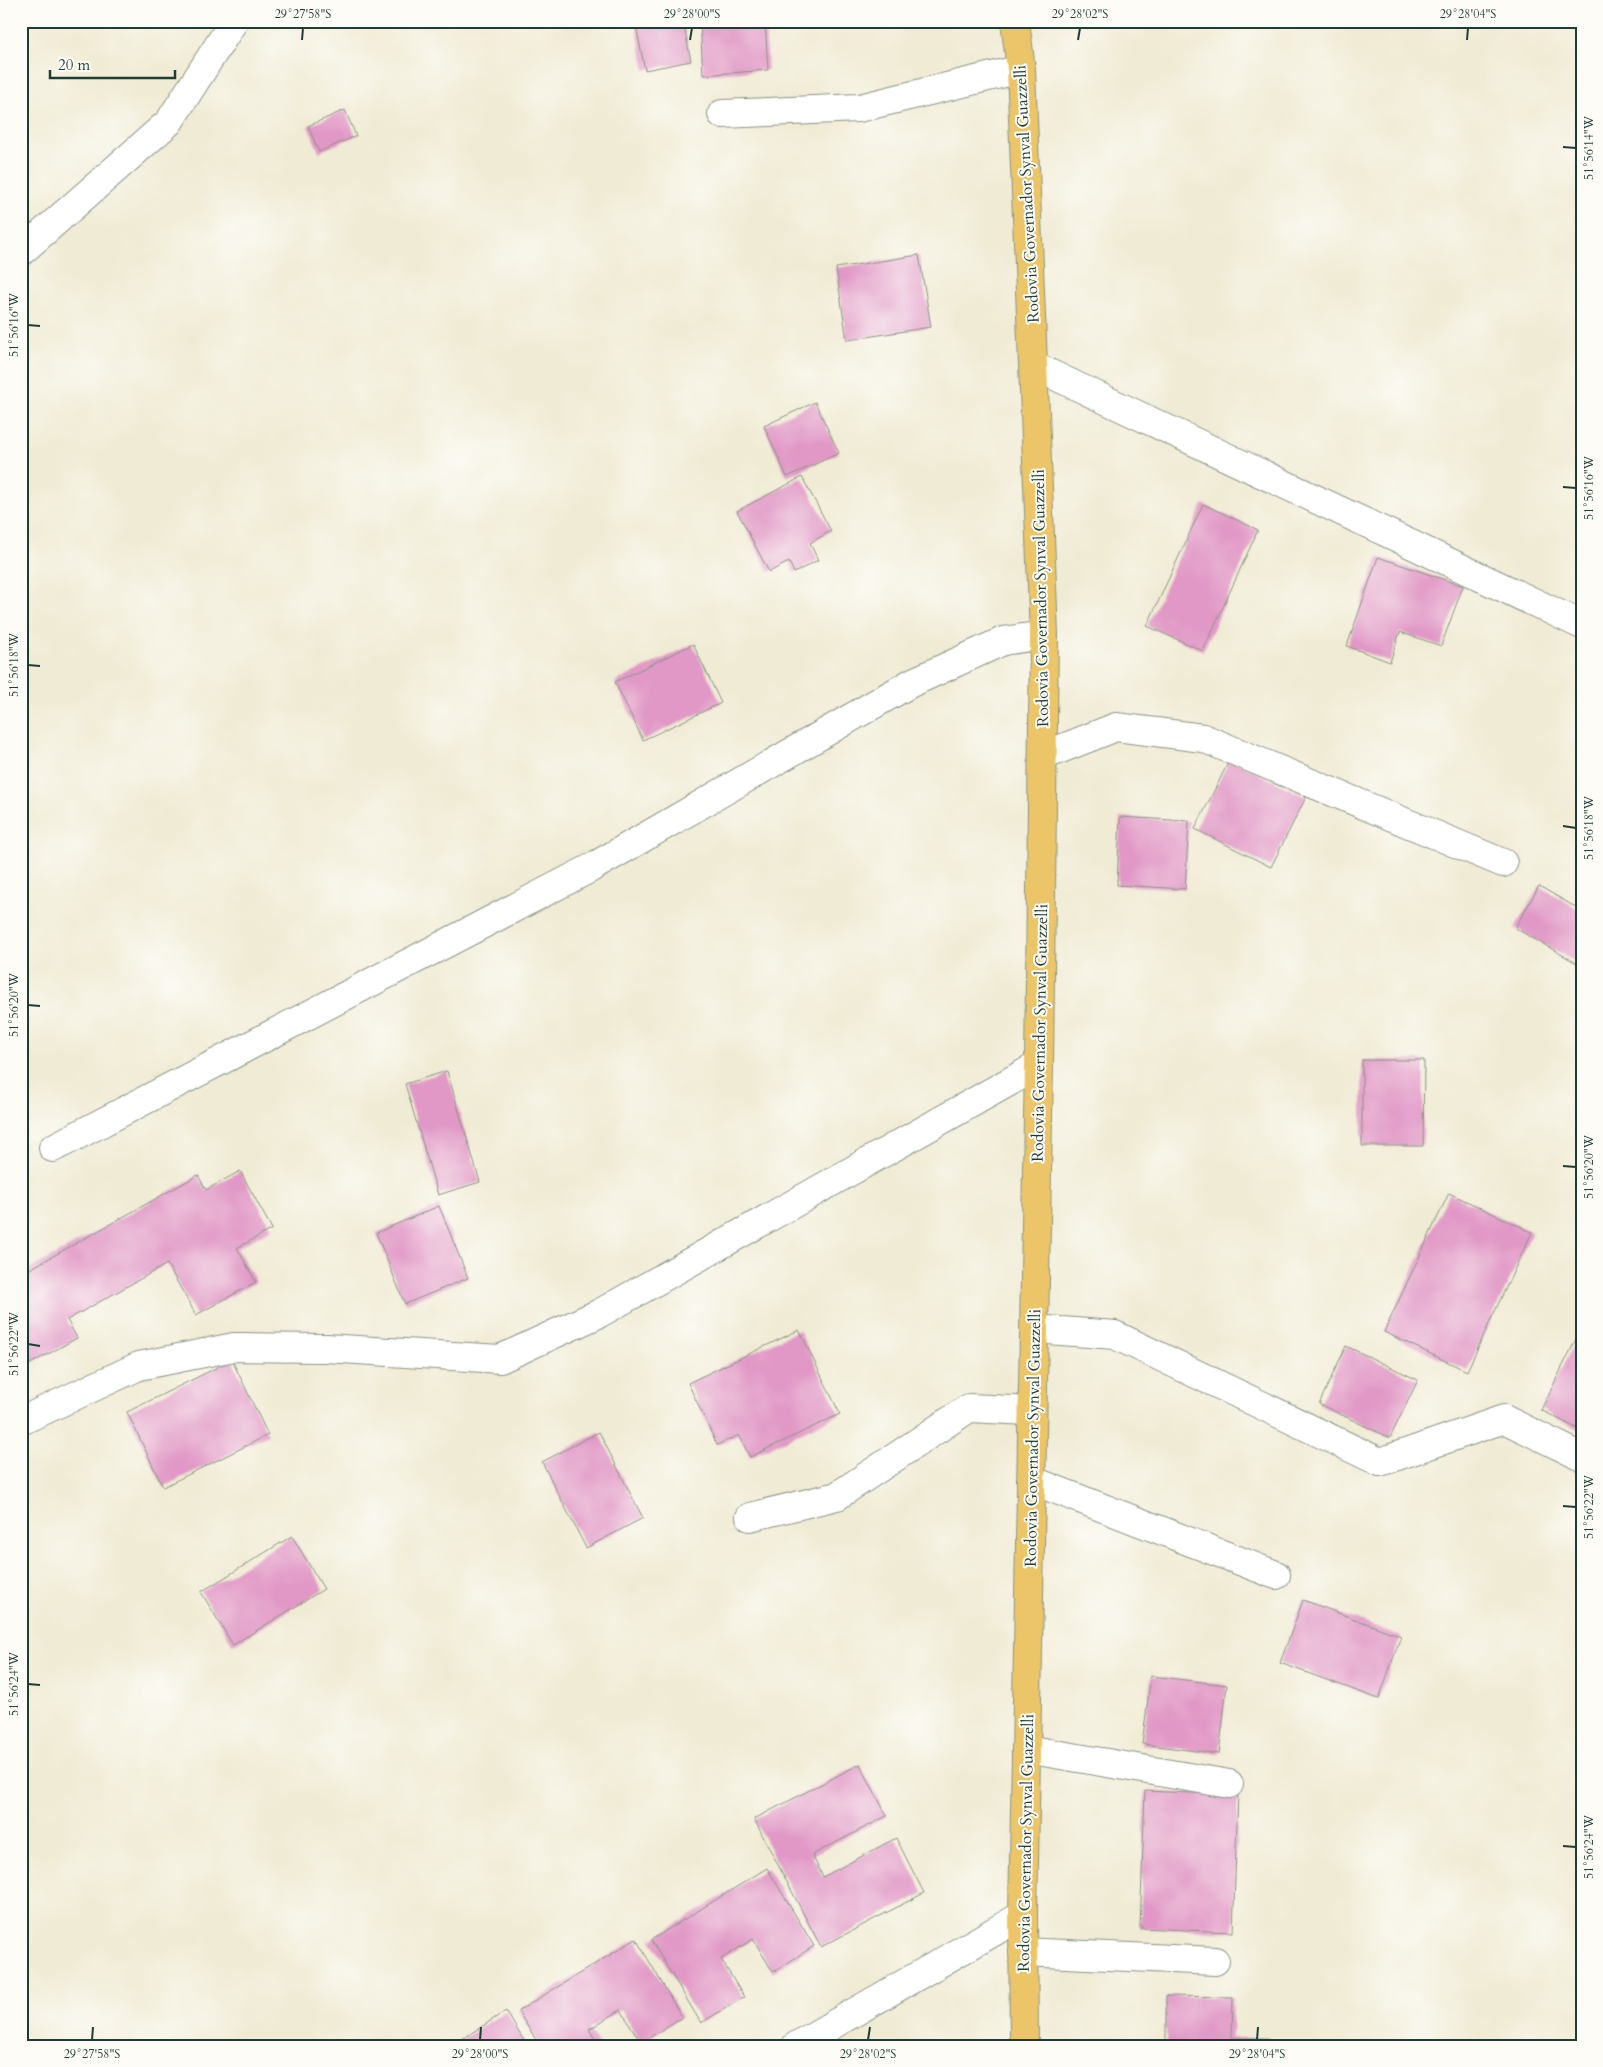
<svg xmlns="http://www.w3.org/2000/svg" width="1603" height="2067" viewBox="0 0 1603 2067" font-family="Cardo,serif">
<rect width="100%" height="100%" fill="#fdfcf7"/>
<filter id="ink" filterUnits="userSpaceOnUse"><feTurbulence type="fractalNoise" baseFrequency=".02" numOctaves="2"/><feDisplacementMap in="SourceGraphic" scale="10" xChannelSelector="R" yChannelSelector="G"/><feConvolveMatrix kernelMatrix="1 2 1 2 8 2 1 2 1" color-interpolation-filters="sRGB"/></filter>
<filter id="wash" filterUnits="userSpaceOnUse"><feTurbulence type="fractalNoise" baseFrequency=".0096" numOctaves="4" result="noise"/><feDisplacementMap in="SourceGraphic" scale="20" xChannelSelector="R" yChannelSelector="G"/><feGaussianBlur stdDeviation="1.12" result="paint"/><feColorMatrix in="noise" values="0 0 0 0 0 0 0 0 0 0 0 0 0 0 0 0 0 1.4 0 .05"/><feComposite in="paint" operator="in"/></filter>
<g filter="url(#wash)">
<rect width="100%" height="100%" fill="#f0ebd4"/>
<g id="blocks">
<path fill="#e198c6" d="M635 21H683L691 61 645 70Z
M700 21H765L768 70 703 75Z
M345 110 356 136 319 152 308 126Z
M919 255 931 327 847 340 836 268Z
M815 402 839 453 787 477 764 426Z
M802 477 831 531 810 543 818 560 794 573 789 562 769 572 737 511Z
M1203 504 1258 530 1203 651 1147 626Z
M1378 557 1463 586 1441 646 1400 632 1390 662 1347 646Z
M693 644 721 703 643 740 615 682Z
M1230 759 1306 797 1271 867 1195 829Z
M1120 817 1189 821 1185 889 1117 885Z
M1539 886 1582 911V966L1515 928Z
M1362 1060H1424L1423 1146H1362Z
M447 1071 480 1182 438 1195 405 1084Z
M240 1171 272 1229 237 1248 256 1282 196 1315 167 1264 67 1320 77 1338 21 1369V1274L198 1175 206 1190Z
M1449 1193 1532 1232 1467 1371 1384 1332Z
M439 1206 468 1278 405 1304 376 1233Z
M1582 1327V1431L1541 1410Z
M799 1330 840 1414 750 1457 739 1435 717 1445 688 1383Z
M1346 1346 1418 1380 1390 1438 1319 1404Z
M232 1360 268 1435 163 1487 127 1412Z
M599 1432 643 1518 586 1548 542 1462Z
M292 1536 324 1589 233 1645 201 1592Z
M1303 1600 1401 1636 1379 1699 1280 1663Z
M1151 1676 1227 1685 1219 1754 1142 1744Z
M860 1764 887 1816 812 1855 823 1877 896 1838 924 1893 821 1947 754 1819Z
M1145 1791 1238 1795 1233 1932 1140 1928Z
M767 1868 814 1946 773 1972 753 1939 721 1959 744 1997 701 2023 651 1940Z
M636 1939 682 2017 641 2043 621 2010 589 2029 599 2046H540L518 2011Z
M1166 1996 1233 1997 1232 2038H1268V2046H1166Z
M506 2011 527 2046H451Z"/>
</g>
</g>
<g filter="url(#ink)">
<use href="#blocks" fill-opacity="0" stroke="#889484" stroke-width="1"/>
<g fill="none" stroke-linecap="round" stroke-linejoin="round">
<g stroke="#889484" stroke-width="30">
<path id="minor" d="M722 114 859 108 1021 69
M21 252 169 122 234 21
M1034 366 1582 625
M1043 756 1116 727 1203 738 1503 863
M53 1148 591 868 911 683 1003 641 1044 635
M1034 1329 1115 1335 1380 1462 1504 1419 1582 1457
M21 1421 139 1366 234 1347 326 1348 500 1359 600 1313 1039 1065
M1031 1480 1276 1575
M750 1517 837 1496 969 1408 1032 1411
M1026 1749 1229 1784
M1023 1952 1215 1961
M796 2046 1023 1915"/>
</g>
<g stroke="#889484" stroke-width="30">
<path id="major" d="M1015 21 1021 69 1044 635 1039 1065 1023 1915 1024 2046"/>
</g>
<use href="#minor" stroke="#fff" stroke-width="28"/>
<use href="#major" stroke="#ecc569" stroke-width="28"/>
</g>
</g>
<path fill="none" stroke="#1f3d34" stroke-width="2" d="M302 40 303 28M690 40 692 28M1078 40 1080 28M1467 40 1468 28M1563 147 1576 148M28 325 40 326M1563 487 1576 488M28 665 40 666M1563 826 1576 828M28 1005 40 1006M1563 1166 1576 1167M28 1344 40 1346M1563 1506 1576 1507M28 1684 40 1685M1563 1846 1576 1847M92 2040 93 2027M480 2040 481 2027M868 2040 870 2027M1257 2040 1258 2027"/>
<g text-anchor="middle" stroke-width="4" stroke-linejoin="round" paint-order="stroke">
<g font-size="16" fill="#1f3d34" stroke="#fdfcf7">
<text transform="translate(1026 194) rotate(-93)" y="6">Rodovia Governador Synval Guazzelli</text>
<text transform="translate(1040 598) rotate(-91)" y="6">Rodovia Governador Synval Guazzelli</text>
<text transform="translate(1039 1033) rotate(-89)" y="6">Rodovia Governador Synval Guazzelli</text>
<text transform="translate(1032 1438) rotate(-89)" y="6">Rodovia Governador Synval Guazzelli</text>
<text transform="translate(1025 1843) rotate(-89)" y="6">Rodovia Governador Synval Guazzelli</text>
</g>
</g>
<rect width="1603" height="2067" fill="none" stroke="#fdfcf7" stroke-width="55"/>
<path d="M50 70v8h125v-8" fill="none" stroke="#1f3d34" stroke-width="2.5"/>
<text x="58" y="70" font-size="15" fill="#1f3d34" stroke="#fdfcf7" stroke-width="4" paint-order="stroke">20 m</text>
<rect x="28" y="28" width="1548" height="2012" fill="none" stroke="#1f3d34" stroke-width="2"/>
<g font-size="12" text-anchor="middle" fill="#1f3d34">
<text x="303" y="18">29°27'58"S</text>
<text x="692" y="18">29°28'00"S</text>
<text x="1080" y="18">29°28'02"S</text>
<text x="1468" y="18">29°28'04"S</text>
<text transform="translate(1589 148) rotate(-90)" y="4">51°56'14"W</text>
<text transform="translate(14 325) rotate(-90)" y="4">51°56'16"W</text>
<text transform="translate(1589 488) rotate(-90)" y="4">51°56'16"W</text>
<text transform="translate(14 665) rotate(-90)" y="4">51°56'18"W</text>
<text transform="translate(1589 828) rotate(-90)" y="4">51°56'18"W</text>
<text transform="translate(14 1005) rotate(-90)" y="4">51°56'20"W</text>
<text transform="translate(1589 1167) rotate(-90)" y="4">51°56'20"W</text>
<text transform="translate(14 1344) rotate(-90)" y="4">51°56'22"W</text>
<text transform="translate(1589 1507) rotate(-90)" y="4">51°56'22"W</text>
<text transform="translate(14 1684) rotate(-90)" y="4">51°56'24"W</text>
<text transform="translate(1589 1847) rotate(-90)" y="4">51°56'24"W</text>
<text x="92" y="2058">29°27'58"S</text>
<text x="480" y="2058">29°28'00"S</text>
<text x="868" y="2058">29°28'02"S</text>
<text x="1257" y="2058">29°28'04"S</text>
</g>
</svg>
